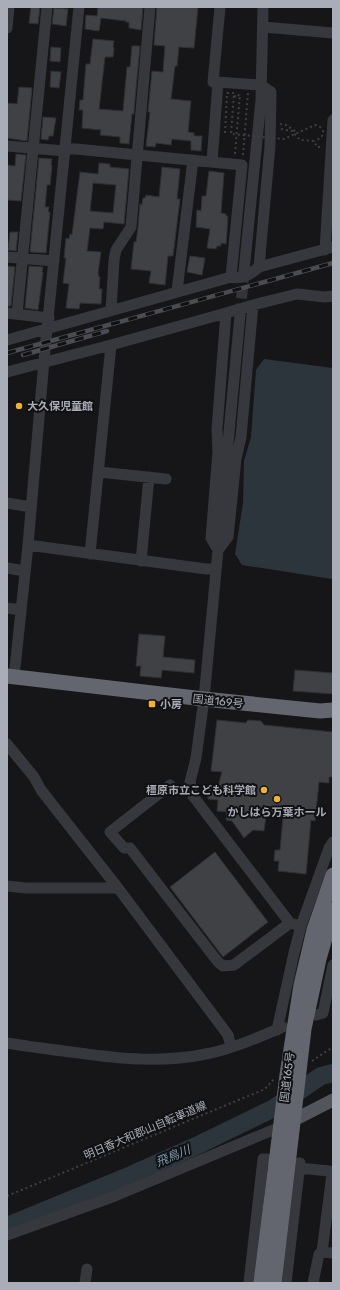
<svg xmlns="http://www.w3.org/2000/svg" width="340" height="1290" viewBox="0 0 340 1290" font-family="Rubik,'Noto Sans JP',sans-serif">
<rect width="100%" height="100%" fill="#161618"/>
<path fill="#2c353c" d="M264 359 333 368 332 579 242 565 235 554 243 503 244 461 251 437 256 370Z"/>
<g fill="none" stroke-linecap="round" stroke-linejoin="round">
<path stroke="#2c353c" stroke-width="18" d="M7 1226 131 1175 196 1146 274 1108 321 1076 333 1073"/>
</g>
<path fill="#404145" stroke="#303034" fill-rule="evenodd" d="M31 7H40L38 24 29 23Z
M98 7H143L141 30 129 28V22H126V21L101 18 99 31 85 29 86 15 97 16Z
M157 7H198L194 48 179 47 177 66H175L171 99 191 101 188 132 194 133V136H202L201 151 191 150V141L172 139 171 145 156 143 155 147 146 146 150 112H148L152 71 163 72 165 46 154 45Z
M54 8 68 9 66 26 52 24Z
M93 39 114 41 113 47 114 48 113 57H105L99 109 123 111 127 67H130L132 46H140L134 110V114H132L129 144 120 143V137L100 135 101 130 82 128 83 110H79L80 100H83L86 64H90Z
M51 47 61 48 60 62 50 61Z
M51 71 61 72 59 88 50 87Z
M19 87 32 88 27 141 7 138V103L17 104Z
M43 117 56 118 53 136H49L48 140 41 139Z
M16 154 26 155 21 201 7 200V165L15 166Z
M39 158 52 159 51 165 52 166 50 185H47L45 207H49L48 212H50L46 253 30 252Z
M99 163 110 164V167L129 169 124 224 104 222 103 229 90 228 87 251 101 252 98 273 99 277H100L99 289H102L101 304 80 303 79 309 66 308 69 284 63 283 66 258H64L66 238 69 239 70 234 72 235 80 172 98 174ZM93 183 116 185 113 213 90 211Z
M162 167 180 169 177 199H180L173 256H168L165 285 149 283 151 271 131 269 134 242H136L138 228 140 204 142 205 143 198H145L146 195 159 197Z
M209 171 224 173 221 213 226 214V216H228L227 231 226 244 221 243V246H217L216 249 207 248 210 229 196 227 197 210 201 211 202 196H206Z
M10 232H18L16 251 8 250Z
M190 256 205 258 202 275 187 272Z
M7 266 15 267 11 306H7Z
M29 266 43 267 42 272H43L38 310 25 308Z
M139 634 165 636 163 657 195 660 194 673 162 670 161 678 140 676 141 666H136Z
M295 670 333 673V694L293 691Z
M217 720 246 723 248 720 261 721 264 725 333 732V777H329V783L319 782 315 821 311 820 306 874 278 871 279 861H274L275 850H280L283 817 266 816 264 831 253 830 244 838 232 821 226 820 227 812 217 811 218 800 208 799V789L217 790 222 772 211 771Z
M215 852 268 922 223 957 170 887Z"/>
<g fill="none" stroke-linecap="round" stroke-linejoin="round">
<path stroke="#333438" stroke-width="11" stroke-dasharray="11 5.5" stroke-linecap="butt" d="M240 315 244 271"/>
<path stroke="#3d3f44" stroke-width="2" stroke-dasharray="2 3" stroke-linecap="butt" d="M234 96 238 97 239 94
M280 124 286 125 298 133
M281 129 292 131 300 140 314 141 317 147H321
M235 154 240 94
M243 155 248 93
M312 1061 333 1047
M7 1196 265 1089 274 1079"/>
<path stroke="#37383d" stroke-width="11" d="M263 27 333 33
M7 28 9 7
M218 82H213L220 7
M7 146 65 151
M65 148 242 165 231 277C242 280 251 274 259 267L270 146 271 92 261 85 218 82 212 162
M325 250 333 120
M7 257 54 261
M259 267 333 247
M244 271 261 100 263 7
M177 291 193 160
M253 305 241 437 236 459 228 537 218 550 211 538 218 452 217 429 226 313Z
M253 305 297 294 325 297 333 296
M111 310 114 260 116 250 131 227 150 7
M7 313 49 318
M17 314 47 7
M240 315 204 699 196 758 190 782 193 796 290 923 301 926
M7 340 231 277
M7 372 111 345 226 313
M99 472 166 479
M7 503 31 507
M28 545 206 569H216
M90 554 111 345
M141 561 149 477
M7 568 25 571
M7 608 21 610
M14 677 28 545 45 349 79 7
M7 744 34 777 41 790 118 888 228 1035 231 1047
M170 785 110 832 124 848H130L218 962 223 966 234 965 290 923
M7 886 26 888H118
M316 1015 323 1013 333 965
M277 1030 294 953 301 926 329 848 333 842
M7 1043C31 1047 55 1050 79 1053 122 1059 163 1063 206 1054 232 1049 259 1037 283 1027
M299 1168 329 1171 332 1174 322 1252 333 1253
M7 1235 115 1196 280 1127
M85 1283 87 1269
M249 1283 263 1159H267
M286 1283 300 1163H298
M313 1283 319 1254 322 1252"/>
<path stroke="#53555c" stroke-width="13" d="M286 1124 333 1100"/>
<path stroke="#63666e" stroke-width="15" d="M7 676 204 699 320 711 333 710
M261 1283 287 1075 301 985 314 930 333 875
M274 1283 304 1029 319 959 333 910"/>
<g stroke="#4a4c52" stroke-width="4.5">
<path id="rail" d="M7 353 333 263
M23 355 107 331"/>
</g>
<use href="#rail" stroke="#111113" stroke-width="3" stroke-dasharray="9" stroke-linecap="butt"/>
<path stroke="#3d3f44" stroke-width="2" stroke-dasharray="2 3" stroke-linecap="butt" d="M225 133 227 93H234L231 134 284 139 315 125C327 128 325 138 314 141"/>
</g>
<g fill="#f2b134" stroke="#111113" stroke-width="1.5">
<circle cx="19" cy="406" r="4"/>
<rect x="148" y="700" width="8" height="8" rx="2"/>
<circle cx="264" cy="790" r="4"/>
<circle cx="277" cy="799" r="4"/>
</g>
<g text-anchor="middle" stroke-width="4" stroke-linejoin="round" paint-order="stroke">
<g font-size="11" font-weight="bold" fill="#a8adb8" stroke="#111113" text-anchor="start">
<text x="27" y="410">大久保児童館</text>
<text x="160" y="708">小房</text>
<text x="256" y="794" text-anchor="end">橿原市立こども科学館</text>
<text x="277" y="816" text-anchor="middle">かしはら万葉ホール</text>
</g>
<g font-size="11" fill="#a8adb8" stroke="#111113">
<text transform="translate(218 701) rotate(6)" y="4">国道169号</text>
<text transform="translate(287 1077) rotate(-83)" y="4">国道165号</text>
<text transform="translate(145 1130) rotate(-23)" y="4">明日香大和郡山自転車道線</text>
</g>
<g font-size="12" font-style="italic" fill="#7f9bb3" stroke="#111113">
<text transform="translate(173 1156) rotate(-23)" y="4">飛鳥川</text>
</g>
</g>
<rect width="340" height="1290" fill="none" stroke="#a8adb8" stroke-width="16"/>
</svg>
